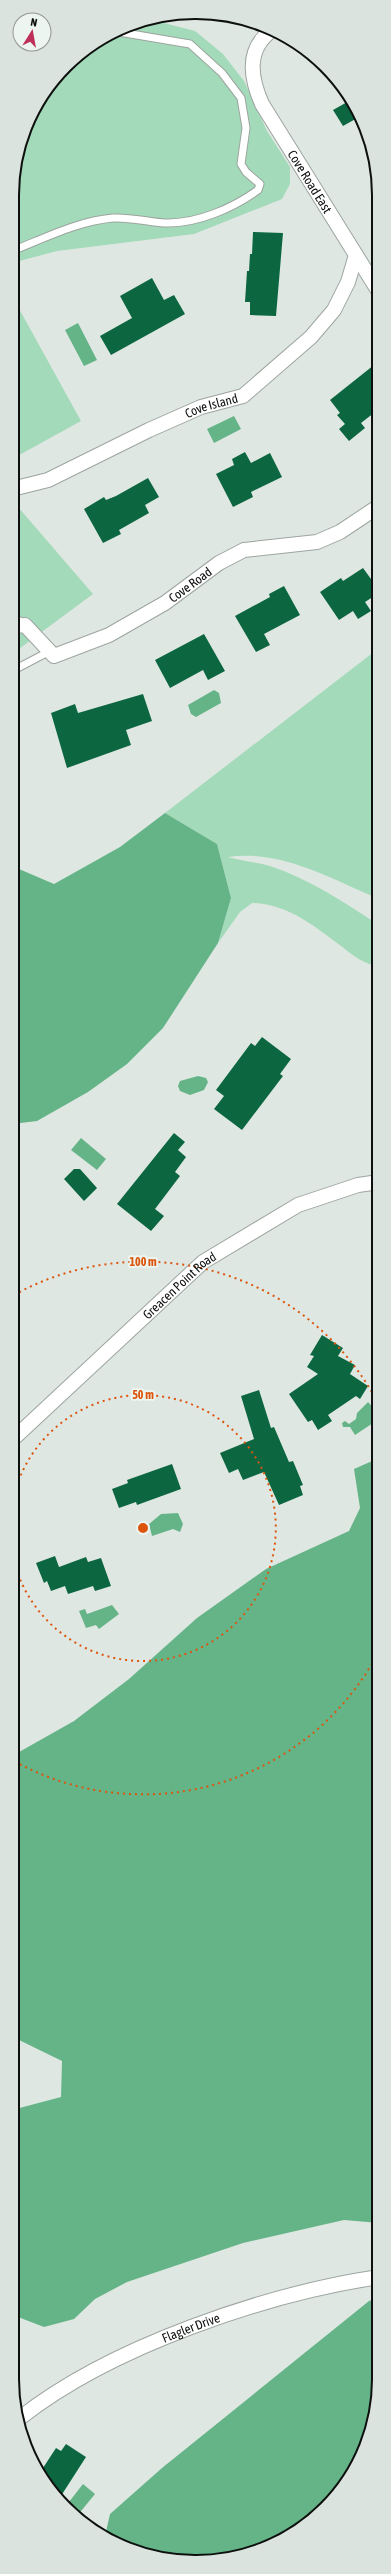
<svg xmlns="http://www.w3.org/2000/svg" width="391" height="2574" viewBox="0 0 391 2574" font-family="'Asap Condensed',sans-serif">
<rect width="100%" height="100%" fill="#dfe7e2"/>
<path fill="#a3dab9" d="M152 20 195 31 223 54 244 81 267 131 290 167V184L282 199 194 234 57 251 12 263V183L31 114 75 57 137 22Z
M12 296 81 421 12 459Z
M12 500 93 594 12 654Z
M379 648V899C332 879 280 849 228 857 241 861 256 862 270 866 309 879 344 902 379 925V966C363 964 354 956 341 946 314 926 288 904 252 903L240 912 218 943 231 898 217 844 165 813Z"/>
<path fill="#65b488" d="M78 323 97 360 84 366 65 330Z
M234 416 241 429 214 443 207 429Z
M214 690 219 693 221 703 196 717 191 714 188 705Z
M165 813 217 844 231 898 218 943 163 1028 127 1064 88 1092 37 1121 12 1124V866L54 884 120 847Z
M198 1076 206 1078 208 1082 204 1090 190 1095 180 1091 178 1086 180 1081Z
M81 1138 106 1159 97 1170 71 1150Z
M368 1402 378 1413 374 1416 373 1423 355 1435 350 1427H343L342 1423 345 1421 349 1424 356 1419 357 1413Z
M379 1458V2223L344 2220 243 2243 127 2282 95 2299 74 2319 44 2327 18 2317 12 2305V2110L61 2097 62 2061 19 2040 12 2041V1756L74 1721 129 1679 197 1618 266 1569 349 1531 360 1508 354 1469Z
M178 1513 183 1524 180 1532 173 1529 152 1536 149 1524 161 1514Z
M112 1605 119 1614 99 1629 96 1625 86 1628 79 1611 85 1609 87 1614Z
M379 2298V2391L360 2459 317 2516 255 2552 184 2562 115 2543 105 2536 110 2514 162 2468 369 2301Z
M83 2484 95 2494 77 2516 65 2507Z"/>
<path fill="#0c6741" d="M349 101 359 117 343 126 333 110Z
M253 232 283 233 276 316 250 315V302H245L247 271H249L250 254H252Z
M152 278 164 300 174 295 185 314 111 355 100 336 132 318 120 296Z
M379 361V409L361 423 365 428 349 441 339 429 345 424 337 415 340 413 330 400Z
M245 452 251 463 270 453 282 477 251 492 253 497 233 507 216 474 234 465 232 459Z
M148 478 159 497 145 505 149 513 119 530 121 534 103 543 84 509 104 497 106 500 116 496Z
M363 568 379 590V593L365 602 371 611 358 619 353 611 339 620 320 592 341 578 343 581Z
M284 586 300 615 264 634 270 645 256 652 235 616 270 597 269 594Z
M204 634 225 671 208 680 203 670 170 688 155 660Z
M143 694 152 721 126 730 131 745 67 768 51 713 75 704 78 713Z
M262 1037 291 1059 280 1074 283 1076 242 1130 214 1109 224 1096 216 1090 251 1043 255 1046Z
M174 1133 185 1142 178 1150 186 1157 175 1172 180 1176 155 1209 164 1216 151 1231 117 1204Z
M74 1169H80L97 1188 84 1201 64 1179Z
M322 1335 343 1348 338 1356 355 1365 350 1374 368 1386 360 1399 356 1396 328 1415 332 1421 318 1430 312 1420 308 1422 289 1394 318 1374 307 1367 314 1356 310 1355Z
M259 1390 271 1428 274 1427 289 1462 293 1461 303 1485 300 1486 303 1495 279 1505 264 1472 243 1480 238 1469 229 1473 220 1453 254 1439 241 1396Z
M172 1464 181 1489 137 1505 136 1502 119 1508 112 1489 128 1483 127 1480Z
M55 1556 59 1567 86 1557 88 1562 101 1558 111 1586 95 1591 93 1586 68 1594 65 1586 51 1591 47 1581 44 1583 36 1563Z
M66 2444 86 2457 59 2499 41 2471 56 2448 61 2451Z"/>
<g fill="none" stroke-linecap="round" stroke-linejoin="round">
<g stroke="#9da5a0" stroke-width="9">
<path id="service" d="M12 251C45 238 78 221 113 218 130 217 148 222 165 223 197 224 233 208 258 190L260 184 246 172 241 164 246 128 241 98 222 73 190 44 119 32
M12 615 23 624
M12 671 50 651"/>
</g>
<g stroke="#9da5a0" stroke-width="16">
<g id="minor">
<path id="s1" d="M272 30C246 49 250 77 262 104L379 292"/>
<path id="s2" d="M12 489 48 480 149 430 201 407 243 396 311 337 334 310 348 282 356 255"/>
<path id="s3" d="M12 626 25 625 54 656 109 635 165 603 219 563 244 550 317 542 340 532 379 506"/>
<path id="s4" d="M12 1440 203 1262 298 1205 358 1185 379 1182"/>
<path id="s5" d="M20 2418C110 2347 265 2294 379 2277"/>
</g>
</g>
<use href="#service" stroke="#fff" stroke-width="7"/>
<use href="#minor" stroke="#fff" stroke-width="14"/>
</g>
<g fill="none" stroke="#dd550c" stroke-width="2" stroke-dasharray="2 4">
<path d="M12 1504A133 133 0 1 1 12 1552"/>
<path d="M378 1653A266 266 0 0 1 14 1761M14 1295A266 266 0 0 1 378 1403"/>
</g>
<g text-anchor="middle" stroke-width="4" stroke-linejoin="round" paint-order="stroke">
<g font-size="13" fill="#0d100e" stroke="#ecf5ef">
<text dy="5" stroke="none"><textPath href="#s1" startOffset="173">Cove Road East</textPath></text>
<text dy="5" stroke="none"><textPath href="#s2" startOffset="217">Cove Island</textPath></text>
<text dy="5" stroke="none"><textPath href="#s3" startOffset="210">Cove Road</textPath></text>
<text dy="5" stroke="none"><textPath href="#s4" startOffset="228">Greacen Point Road</textPath></text>
<text dy="5" stroke="none"><textPath href="#s5" startOffset="194">Flagler Drive</textPath></text>
</g>
</g>
<path d="M0 0H391V2574H0ZM195 19H196A176 176 0 0 1 372 195V2379A176 176 0 0 1 196 2555H195A176 176 0 0 1 19 2379V195A176 176 0 0 1 195 19Z" fill="#dae3dd" fill-rule="evenodd"/>
<path fill="none" stroke="#0d100e" stroke-width="2" d="M195 19H196A176 176 0 0 1 372 195V2379A176 176 0 0 1 196 2555H195A176 176 0 0 1 19 2379V195A176 176 0 0 1 195 19Z"/>
<circle cx="143" cy="1528" r="6" fill="#dd550c" stroke="#ecf5ef" stroke-width="2"/>
<g font-size="12" text-anchor="middle" font-weight="bold" fill="#dd550c" stroke="#ecf5ef" stroke-width="4" stroke-linejoin="round" paint-order="stroke">
<text x="143" y="1266">100 m</text>
<text x="143" y="1399">50 m</text>
</g>
<g transform="translate(32 32) rotate(11)"><circle r="19" fill="#ecf5ef" stroke="#939995"/>
<path d="M0-3L7 15L0 10L-7 15Z" fill="#be2f5a"/>
<text y="-6" font-size="11" font-weight="bold" text-anchor="middle" fill="#0d100e">N</text>
</g>
</svg>
